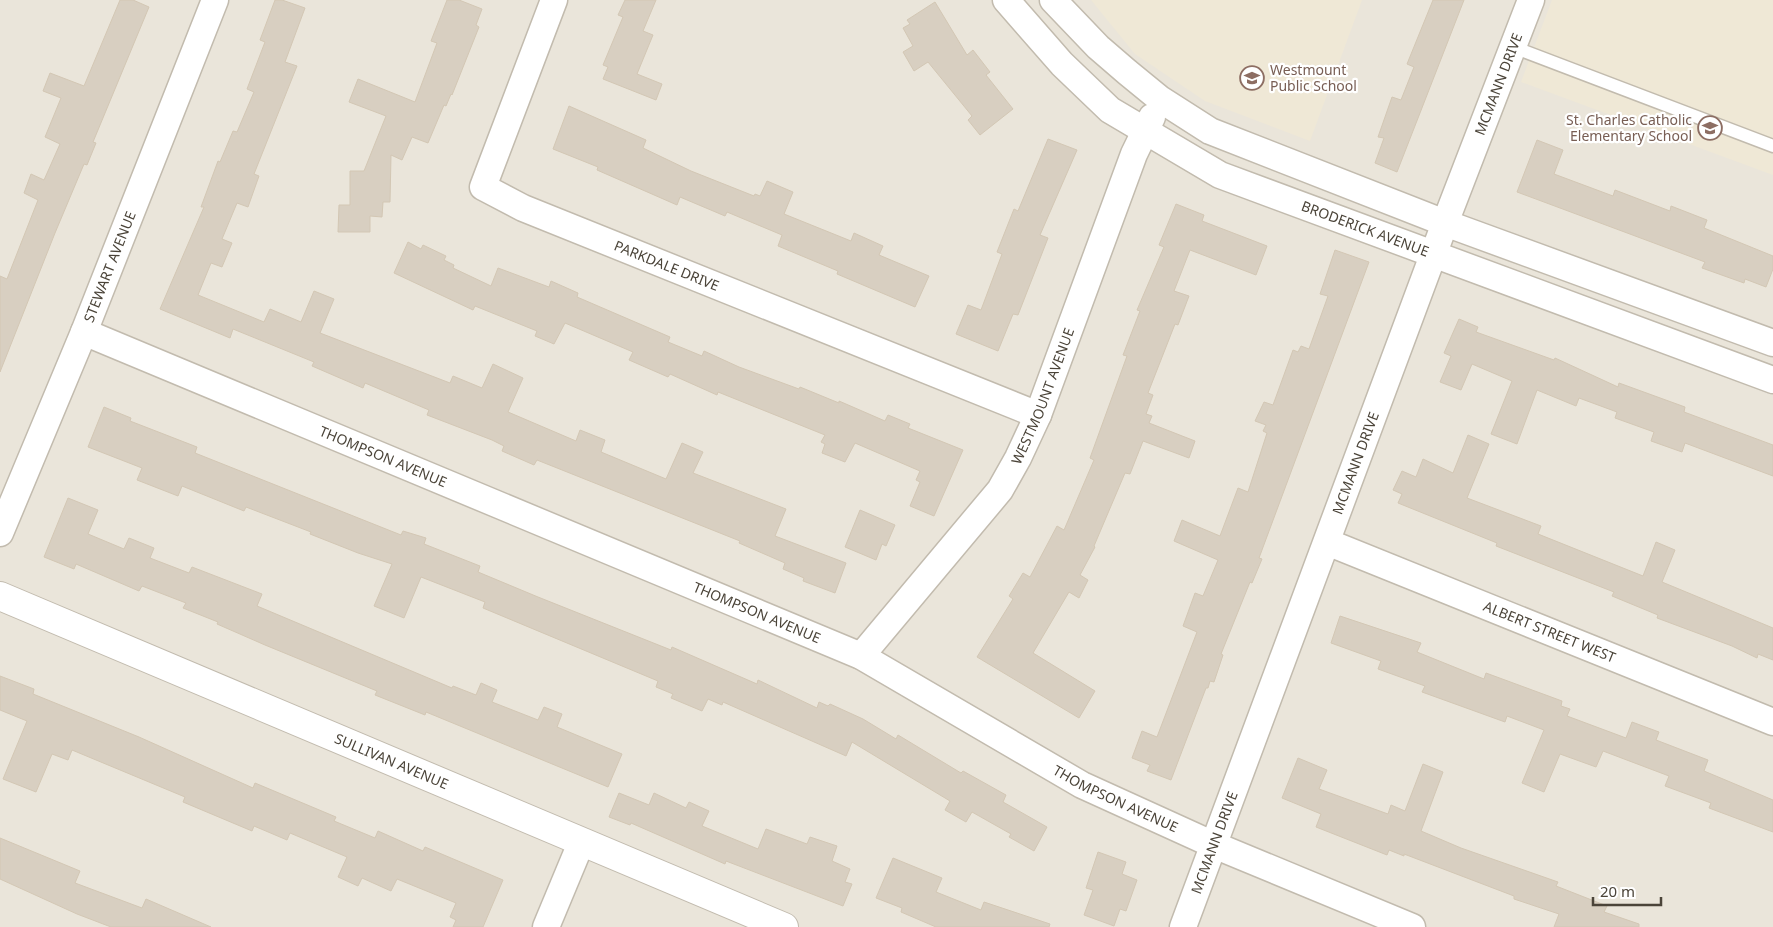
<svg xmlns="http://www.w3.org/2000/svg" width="1773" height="927" viewBox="0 0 1773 927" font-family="'Noto Sans',sans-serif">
<rect width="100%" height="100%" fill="#f6f3ec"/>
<path fill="#eae5da" d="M0 0H1773V927H0Z"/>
<path fill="#efe8d6" d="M1091 0H1362L1310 141 1205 101 1135 54Z
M1552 0H1773V175L1521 82Z"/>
<path fill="#d8cfc1" stroke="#d3c7b4" d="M120 0H133L149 7 93 142 96 143 87 165 84 164 55 233 0 372V276L7 279 38 200 24 193 31 174 44 180 60 144 45 137 61 98 43 91 50 73 84 86Z
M275 0H282L305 8 285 62 297 66 254 174 259 176 248 207 237 203 222 239 232 243 222 267 211 263 198 295 264 322 270 309 301 322 314 291 334 299 320 333 450 383 453 376 482 388 493 364 523 378 508 412 576 441 580 430 605 440 601 452 666 479 682 443 703 452 693 473 786 509 775 536 846 563 835 593 803 581 804 578 783 569 785 563 739 543 740 541 537 460 534 465 502 451 504 446 492 440 427 415 429 410 365 383 363 388 312 366 314 362 233 329 230 338 160 309 204 207H201L218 161 220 162 233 131 237 132 254 92 247 89 265 42 260 40Z
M447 0H459L482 9 476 25 479 27 452 95 451 94 446 106 444 105 428 143 412 137 402 160 391 155 390 202H383L382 217 370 216V232H338L339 205H350V171H364L386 116 349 102 358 79 415 102 437 43 431 41Z
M625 0H656L643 31 653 35 637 74 662 84 656 100 603 79 608 67 603 65 623 17 618 15Z
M1433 0H1464L1397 172 1375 163 1384 138 1378 137 1392 97 1401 100 1414 67 1407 64Z
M935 2 967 55 973 50 990 72 986 75 1013 109 980 135 968 120 972 116 928 62 914 71 903 52 913 46 903 28 910 24 907 20Z
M569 106 646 140 643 148 691 171 754 196 755 194 760 196 767 181 793 192 784 214 851 241 854 233 883 246 879 255 929 276 915 307 837 274 838 271 778 246 782 235 727 212 725 216 680 197 677 205 597 170 598 167 553 149Z
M1048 139 1077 150 1040 235 1048 238 1018 315 1013 314 998 351 956 334 968 305 981 310 1002 254 997 252 1014 209 1018 211Z
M1537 140 1563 150 1554 174 1613 196 1615 190 1670 211 1671 206 1707 220 1704 228 1773 256V269L1766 287 1745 279 1744 283 1702 268 1705 262 1517 192Z
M1176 204 1204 215 1202 221 1267 246 1256 275 1190 250 1174 291 1189 296 1178 325 1175 324 1148 393 1153 395 1146 414 1152 416 1149 423 1195 441 1189 458 1143 441 1130 474 1125 473 1094 546 1095 547 1080 575 1088 580 1079 598 1069 592 1033 653 1095 691 1079 718 977 657 1013 599 1009 596 1023 573 1030 577 1057 526 1064 530 1094 460 1090 458 1127 356 1123 355 1140 311 1137 310 1164 247 1159 245Z
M408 242 421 249 423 245 446 256 444 260 454 265 453 268 491 286 498 268 549 287 551 281 578 293 577 297 670 337 668 342 702 356 704 351 739 367 799 389 800 387 839 403V401L885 421 888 415 910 424 908 428 963 450 934 516 910 506 920 482 916 480 920 471 855 443 845 462 822 453 825 444 821 442 825 435 718 392 717 395 670 374 668 377 629 360 633 352 565 323 554 344 535 336 537 331 475 306 473 310 394 273Z
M1335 250 1369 262 1259 558 1262 559 1252 583 1250 582 1221 654 1223 655 1214 682 1210 681 1208 688H1206L1171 780 1147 771 1150 765 1132 758 1142 731 1157 737 1197 632 1183 626 1195 593 1203 596 1218 560 1174 541 1182 520 1220 536 1238 488 1248 492 1267 433 1263 431 1266 425 1255 421 1264 402 1273 405 1293 350 1298 352 1301 346 1309 349 1328 296 1320 294Z
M1459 319 1478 327 1476 332 1554 360 1555 358 1618 387 1619 383 1685 407 1684 412 1773 445V476L1685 443 1682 452 1651 441 1654 432 1615 418 1617 412 1579 398 1576 406 1537 390 1517 444 1491 434 1512 381 1472 364 1461 390 1440 382 1451 356 1444 353Z
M104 407 131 418 130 421 197 447 195 453 401 535 403 531 426 538 424 544 480 566 478 572 538 597 671 650 672 647 757 684 758 680 817 708 819 702 828 706 830 704 863 719 896 739 898 735 961 773 963 771 1006 795 1003 802 1047 827 1034 851 1009 837 1011 834 972 812 966 822 945 810 950 801 852 742 846 756 723 702 722 705 708 699 702 711 671 698 673 694 656 687 658 681 483 608 485 602 421 577 404 618 374 606 392 564 358 553 310 534 311 532 246 507 244 511 182 486 178 496 137 480 142 468 88 447Z
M1468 435 1489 444 1467 498 1541 526 1538 534 1643 576 1656 542 1675 550 1662 582 1773 628V660L1758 654 1757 658 1732 646 1657 618 1658 615 1612 596 1614 592 1496 546 1497 543 1398 503 1402 494 1393 490 1402 471 1416 477 1423 459 1453 473Z
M68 498 98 510 88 534 124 549 129 538 154 548 150 558 189 573 192 567 262 594 257 606 452 688 453 686 476 695 481 683 497 690 492 702 538 720 544 707 562 714 557 727 622 754 608 787 426 712 425 715 375 695 377 691 265 645 217 624 218 622 183 608 186 603 142 586 139 591 76 564 74 569 44 557Z
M860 510 895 525 886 546 882 544 876 560 845 547Z
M1340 616 1421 643 1417 652 1484 679 1486 673 1562 701 1561 706 1570 709 1567 716 1626 738 1632 722 1659 732 1656 740 1708 760 1704 771 1773 800V832L1709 808 1711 803 1665 786 1669 776 1603 751 1596 767 1560 754 1544 792 1522 783 1544 730 1507 716 1505 722 1422 692 1425 686 1378 669 1381 661 1331 643Z
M0 676 34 689 33 694 139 737 253 788 255 783 336 817 334 821 375 838 378 831 423 851 425 847 503 880 483 927H453L456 920 450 917 456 903 397 879 391 891 362 878 358 886 338 877 347 857 290 833 287 840 254 826 252 831 183 802 185 797 72 750 68 760 52 754 36 792 3 779 27 721 0 710Z
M1298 758 1327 770 1319 789 1388 814 1391 805 1405 811 1423 764 1443 772 1421 831 1461 848 1558 882 1556 886 1607 906 1604 912 1639 924V927H1554L1559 914 1514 899V896L1404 854V856L1389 850 1387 855 1316 827 1321 814 1282 798Z
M619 793 649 805 654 793 686 808 689 802 709 811 702 826 758 849 766 829 807 844 810 837 837 846 832 861 850 869 845 882 852 884 843 906 726 861 725 864 631 823 630 825 609 817Z
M0 838 80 871 75 883 142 908 146 899 211 927H111L77 914 0 879Z
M1098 852 1126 862 1122 874 1137 880 1126 911 1120 909 1114 926 1084 915 1093 890 1086 888Z
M893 858 942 878 936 892 981 910 984 902 1050 924 1049 927H936L901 912 902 908 876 898Z"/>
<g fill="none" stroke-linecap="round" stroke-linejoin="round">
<g stroke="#c2bbae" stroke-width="15">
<path id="service" d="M1513 47 1773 146"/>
</g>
<g stroke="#c2bbae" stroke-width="29">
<g id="minor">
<path id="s1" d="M554 0 483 187 523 208 1038 415"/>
<path id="s2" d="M1006 0 1062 64 1110 110 1220 175 1773 380"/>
<path d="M1053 0 1098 47 1127 72 1160 99 1210 131 1445 223 1773 343"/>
<path id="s3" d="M84 332 861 656 1082 785 1214 845 1412 927"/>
<path id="s4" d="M0 533 84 332 215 0"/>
<path id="s5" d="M1327 542 1773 722"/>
<path id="s6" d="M861 656 1000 490 1018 458 1038 415 1134 154 1152 117"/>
<path d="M546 927 581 843"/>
<path id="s7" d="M1183 927 1445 223 1531 0"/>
</g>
</g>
<g stroke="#c2bbae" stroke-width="30">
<g id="tertiary">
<path id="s8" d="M0 596 784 927"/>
</g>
</g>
<use href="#service" stroke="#fff" stroke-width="12"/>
<use href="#minor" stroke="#fff" stroke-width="26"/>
<use href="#tertiary" stroke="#fff" stroke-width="28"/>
</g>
<defs>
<g id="school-ring" transform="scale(1.25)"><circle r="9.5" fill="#fff" stroke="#8d6e63" stroke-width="1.5"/><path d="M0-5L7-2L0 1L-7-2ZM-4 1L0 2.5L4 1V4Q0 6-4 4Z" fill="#8d6e63"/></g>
</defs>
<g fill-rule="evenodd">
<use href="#school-ring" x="1252" y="78"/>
<use href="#school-ring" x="1710" y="128"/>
</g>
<g text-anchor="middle" stroke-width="4.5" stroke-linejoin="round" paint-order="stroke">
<g font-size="14" fill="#785e54" stroke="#fff" text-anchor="start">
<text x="1270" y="75">Westmount<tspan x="1270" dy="16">Public School</tspan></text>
<text x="1692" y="125" text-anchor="end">St. Charles Catholic<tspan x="1692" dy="16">Elementary School</tspan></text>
</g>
<g font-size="14" fill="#4b4439" stroke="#fff">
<text dy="5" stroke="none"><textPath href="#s7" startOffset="900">MCMANN DRIVE</textPath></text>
<text dy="5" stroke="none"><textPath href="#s2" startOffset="434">BRODERICK AVENUE</textPath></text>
<text dy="5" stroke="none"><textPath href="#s1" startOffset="400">PARKDALE DRIVE</textPath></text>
<text dy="5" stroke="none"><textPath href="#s4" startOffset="288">STEWART AVENUE</textPath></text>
<text dy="5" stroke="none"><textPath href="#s6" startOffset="320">WESTMOUNT AVENUE</textPath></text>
<text dy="5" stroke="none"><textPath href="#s3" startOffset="324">THOMPSON AVENUE</textPath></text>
<text dy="5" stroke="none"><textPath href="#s7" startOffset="495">MCMANN DRIVE</textPath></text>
<text dy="5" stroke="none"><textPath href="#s3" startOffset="729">THOMPSON AVENUE</textPath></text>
<text dy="5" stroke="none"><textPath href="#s5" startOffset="240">ALBERT STREET WEST</textPath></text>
<text dy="5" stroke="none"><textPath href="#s8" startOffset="425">SULLIVAN AVENUE</textPath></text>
<text dy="5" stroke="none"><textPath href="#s3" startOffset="1134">THOMPSON AVENUE</textPath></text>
<text dy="5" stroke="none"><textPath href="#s7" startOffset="90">MCMANN DRIVE</textPath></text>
</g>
</g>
<path d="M1593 897v8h68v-8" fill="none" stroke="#4b4439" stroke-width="2.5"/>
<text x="1600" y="897" font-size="15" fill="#4b4439" stroke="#ffffff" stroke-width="4" paint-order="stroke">20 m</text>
</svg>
